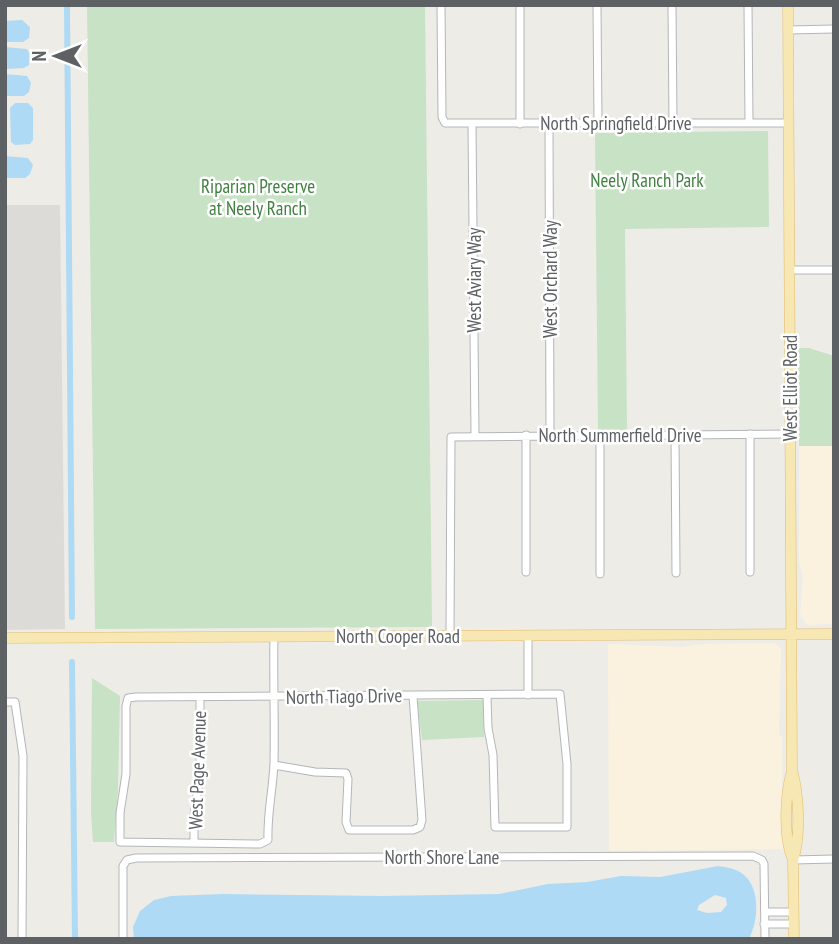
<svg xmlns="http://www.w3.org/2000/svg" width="839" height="944" viewBox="0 0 839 944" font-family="'PT Sans Narrow',sans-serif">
<rect width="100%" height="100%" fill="#eeece6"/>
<path fill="#faf2df" d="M799 446H834V624L807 625 800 615 803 578 799 561Z
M771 643 776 644 781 649 779 734 782 738 783 849 609 851 608 644 680 647 702 644Z"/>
<path fill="#dddbd8" d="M5 205H60L65 629 5 630Z"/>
<path fill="#c7e2c5" d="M87 5H425L432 627 95 629Z
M768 131 769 227 625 229 627 430H598L595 133Z
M798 348H809L834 356V446H799Z
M92 678 120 696 118 788 114 842H93L91 812Z
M483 700 484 737 422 740 417 701Z"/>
<path fill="#aedaf5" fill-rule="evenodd" d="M22 20 30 27 29 38 23 42H5V21Z
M5 47 27 49 31 56 29 65 24 68 5 69Z
M5 74 27 76 31 83 29 92 24 96H5Z
M15 103H28L33 108V140L30 144 15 145 11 142 10 108Z
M5 156 28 158 33 165 30 174 25 178H5Z
M718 866C725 867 733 868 740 872 761 885 759 919 749 939H194L191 937 134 939 133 927 140 911 154 900 171 896 223 894 383 896 499 894 548 884 587 882 621 876 660 877ZM715 895 726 898 727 905 721 912 707 913 697 910 699 905Z"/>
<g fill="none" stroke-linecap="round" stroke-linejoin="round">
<path stroke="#aedaf5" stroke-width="6" d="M67 5 72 617
M72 662 75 939"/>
<g stroke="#b3b6b9" stroke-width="9">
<path id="minor" d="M441 5 442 117 445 123H788
M520 5V124
M597 5 598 124
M672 5 673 123
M748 5 749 123
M788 30 834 29
M472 124 475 436
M549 124 550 435
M789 270H834
M675 434 676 573
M750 434V572
M526 435V572
M600 435V574
M450 636 451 437 790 434
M274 637C273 679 275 721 274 763 273 789 267 814 268 840L260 844 120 842V813L126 774V706L128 698 136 697 560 694 567 764V827H495L493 755 488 728 487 696
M528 695V636
M5 702H15L23 756 22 939
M274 765 315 772 346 773 348 779 346 822 349 830H413L420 827 422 820 413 696
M194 843V815L200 774V697
M793 860 834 859
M765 912H793
M764 924H794
M123 939V866L127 860 136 858 753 856 762 860 764 864 765 939"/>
</g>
<g stroke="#e1ba6c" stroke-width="11">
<path id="major" d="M788 5 792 770C799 794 801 837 793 860L794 939
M5 638 834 634
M792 771C785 794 783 837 793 860"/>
</g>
<use href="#minor" stroke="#fff" stroke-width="7"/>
<use href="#major" stroke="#f6e7b3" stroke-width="10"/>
</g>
<g text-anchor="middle" stroke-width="5" stroke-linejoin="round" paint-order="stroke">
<g font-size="19" fill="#5d6164" stroke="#fff">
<text x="616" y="130">North Springfield Drive</text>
<text transform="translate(550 279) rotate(-90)" y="7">West Orchard Way</text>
<text transform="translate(474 280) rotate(-90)" y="7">West Aviary Way</text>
<text transform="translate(790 388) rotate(-90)" y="7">West Elliot Road</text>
<text x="620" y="442">North Summerfield Drive</text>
<text x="398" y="643">North Cooper Road</text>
<text transform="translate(344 696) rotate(-1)" y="7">North Tiago Drive</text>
<text transform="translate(197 770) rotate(-88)" y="7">West Page Avenue</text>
<text x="442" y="864">North Shore Lane</text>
</g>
<g font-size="19" fill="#408140" stroke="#fff">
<text x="647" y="187">Neely Ranch Park</text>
<text x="258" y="193">Riparian Preserve<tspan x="258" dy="22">at Neely Ranch</tspan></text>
</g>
</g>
<rect width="839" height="944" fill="none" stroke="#5d6164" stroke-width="14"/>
<g transform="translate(56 56) rotate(270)" stroke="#ffffff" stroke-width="5" paint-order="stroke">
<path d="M0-5L12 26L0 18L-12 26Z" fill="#5d6164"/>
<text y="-10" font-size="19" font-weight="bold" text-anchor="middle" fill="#5d6164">N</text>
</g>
</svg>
